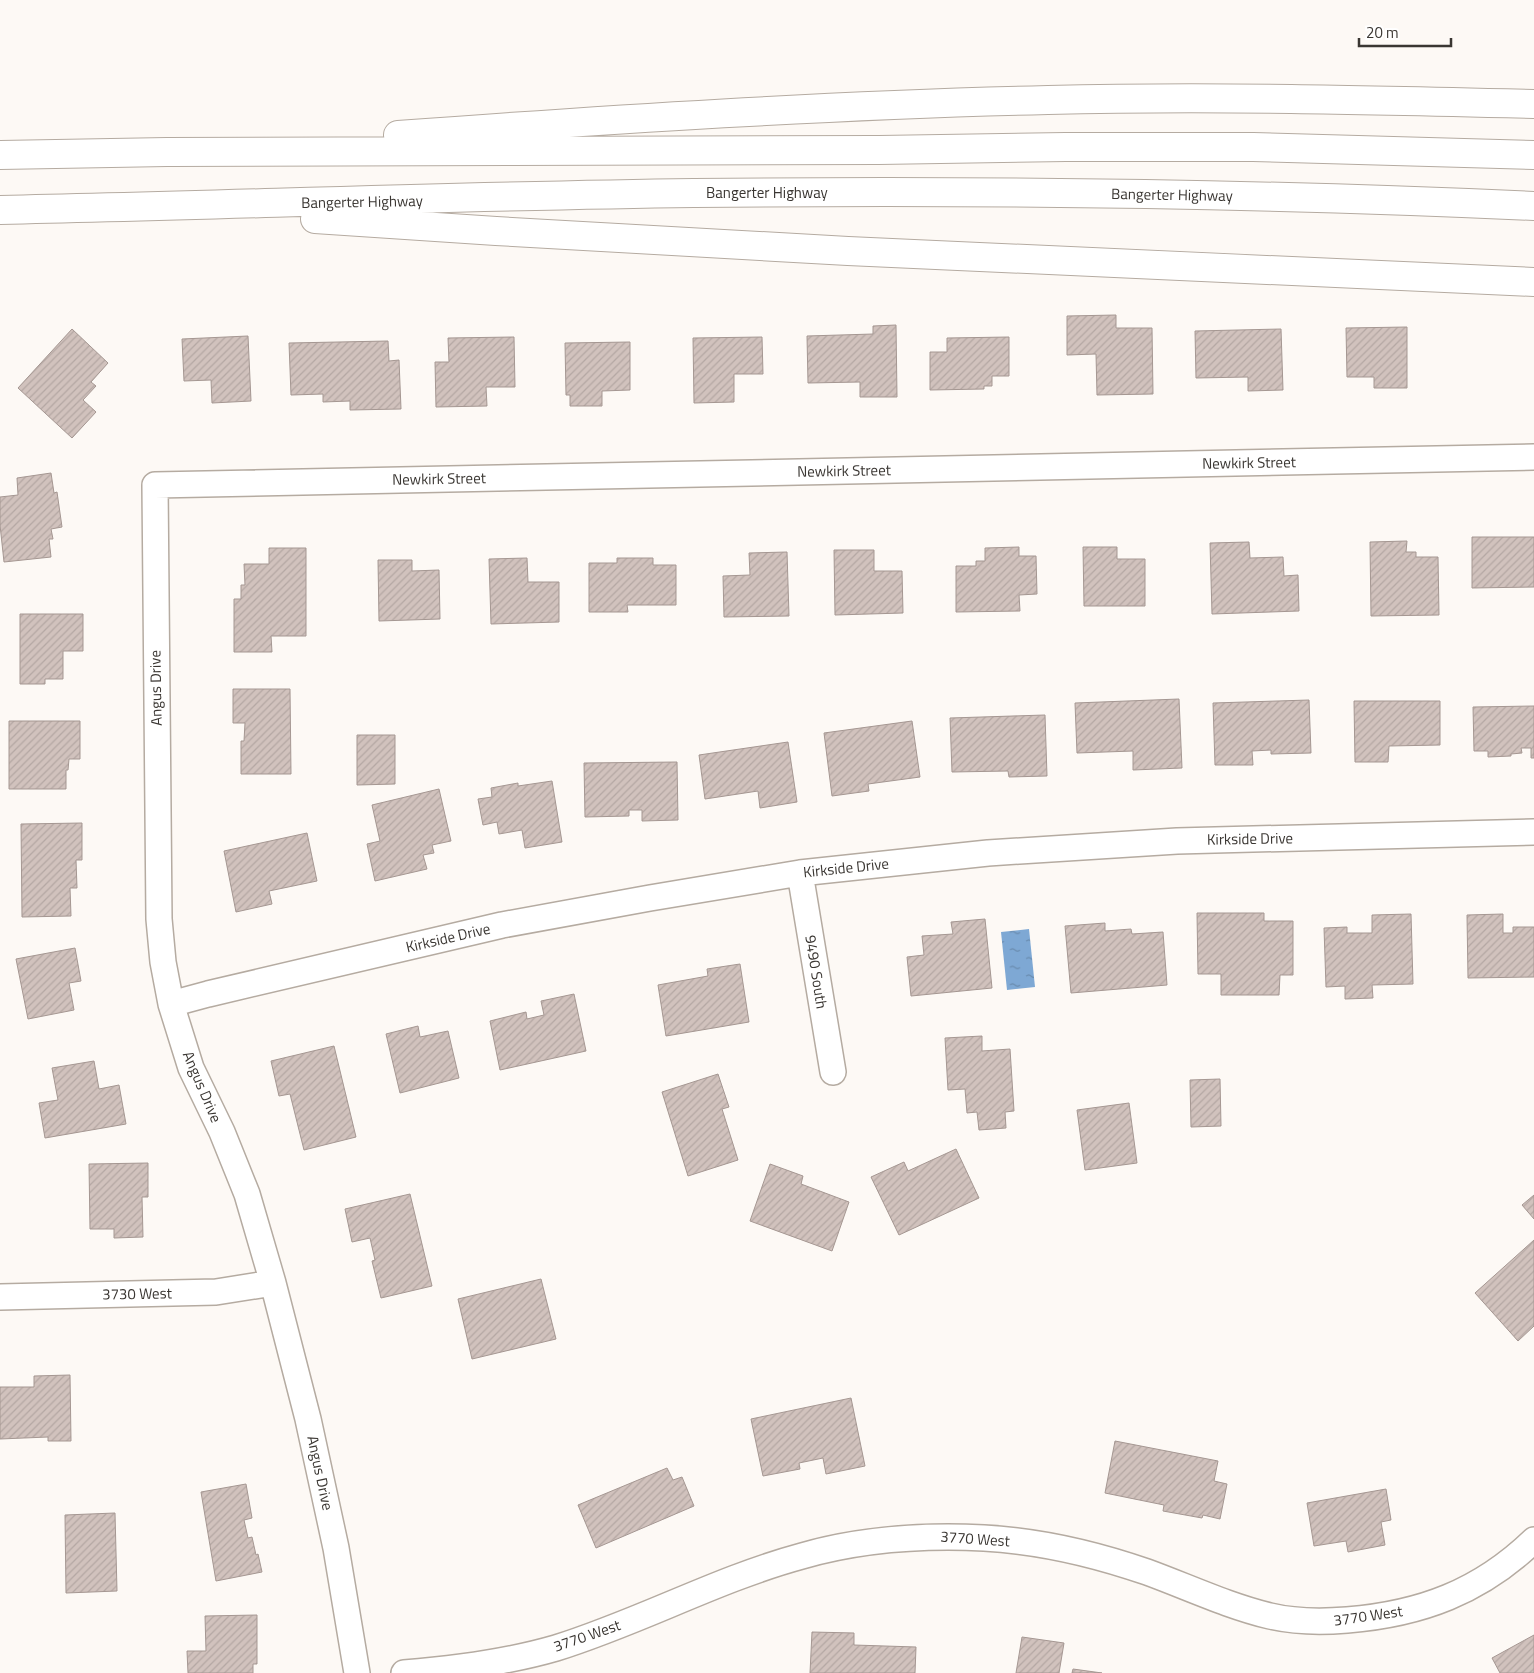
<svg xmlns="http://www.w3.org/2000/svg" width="1534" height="1673" viewBox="0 0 1534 1673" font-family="'Titillium Web',sans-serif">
<defs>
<pattern id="water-ripples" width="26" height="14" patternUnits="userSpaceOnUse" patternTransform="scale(1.25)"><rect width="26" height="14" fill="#7ea8d4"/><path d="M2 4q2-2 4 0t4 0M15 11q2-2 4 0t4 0" fill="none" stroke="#688aad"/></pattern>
<pattern id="building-hatch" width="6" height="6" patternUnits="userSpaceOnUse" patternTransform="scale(1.25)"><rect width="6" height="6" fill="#d1c2bd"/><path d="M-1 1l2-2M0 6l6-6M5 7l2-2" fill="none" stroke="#b4a7a3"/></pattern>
</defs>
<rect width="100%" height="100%" fill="#fdf9f5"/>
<path fill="url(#water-ripples)" d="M1029 929 1035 987 1007 990 1001 932Z"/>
<path fill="url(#building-hatch)" stroke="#a59792" d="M1116 315V328H1152L1153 394 1097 395 1096 354 1067 355V316Z
M896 325 897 397H860V382L808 383 807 336 873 334V326Z
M1407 327V388H1374V377H1347L1346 328Z
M72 329 108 363 91 382 96 386 83 400 96 412 72 438 18 388Z
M1281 329 1283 390 1248 391V377L1196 378 1195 331Z
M248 336 251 401 212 403 211 380 184 381 182 339Z
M514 337 515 387H486L487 406 436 407 435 362H449L448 338Z
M762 337 763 374H734V402L694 403 693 338Z
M1009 337V376H992V386H984V389L930 390V352H947V338Z
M388 341 389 361 399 360 401 409 350 410V401L323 402V394L291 395 289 343Z
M630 342V390L602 391V406H570V395H566L565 343Z
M51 473 54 493 57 492 62 527 51 529 53 539H49L51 557 4 562 0 525V497L18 495 17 478Z
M1472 537H1534V587L1472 588Z
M1407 541 1406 552H1416V557H1438L1439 615 1371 616 1370 542Z
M1249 542 1250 558 1283 557 1284 576 1298 575 1299 611 1212 614 1210 543Z
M1019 547V556H1036L1037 594 1019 595 1020 611 956 612V566H976V561H985V548Z
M1083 547H1117V559H1145V606H1084Z
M269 548H306V636H271L272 652H234V599H241V585H245L244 564H269Z
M834 550H874V571H902L903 613 835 615Z
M787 552 789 616 724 617 723 576 750 575 749 553Z
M527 558 528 582H559V622L491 624 489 559Z
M617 558H653V565H676V605H627L628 612H589V563H617Z
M378 560H412V571L439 570 440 619 379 621Z
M20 614H83V651H63V679H45V684H20Z
M233 689H290L291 774H241V741H244L245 723H233Z
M1179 699 1182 768 1133 770V751L1077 753 1075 703Z
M1309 700 1311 753 1271 754V750L1252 751 1253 765H1215L1213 703Z
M1354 701H1440V745L1389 746 1388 762H1355Z
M1534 706V758H1531V748H1521L1522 753 1511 754V756L1488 757V751H1474L1473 707Z
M1045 715 1047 776 1009 777 1008 771 952 772 950 718Z
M9 721H80V759H69L68 770H66V789H9Z
M912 721 920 777 868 784 869 791 832 796 824 733Z
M357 735H395V784L357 785Z
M788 742 797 802 760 808 758 791 705 799 699 755Z
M677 762 678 820 642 821V810H629V816L585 817 584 763Z
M552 781 562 842 525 848 522 830 499 834 497 822 483 825 478 799 492 797 491 788 518 783V786Z
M439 789 451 841 432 845 434 853 423 855 427 869 375 881 367 844 380 841 372 805Z
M82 823V860H76L77 888H70L71 916 22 917 21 824Z
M307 833 317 881 269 891 272 904 236 912 224 851Z
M1197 913H1264V921H1293V975H1280L1279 995H1221V974H1198Z
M1411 914 1413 984 1372 985 1373 998 1345 999V986L1326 987 1324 928 1347 927V933H1372V915Z
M1503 914V933H1513V927H1534V977L1468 978 1467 915Z
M985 919 992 988 911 996 907 957 924 955 922 936 953 934 951 922Z
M1105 923V931L1131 929 1132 934 1163 932 1167 985 1071 993 1065 926Z
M75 948 81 981 69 983 74 1010 28 1019 16 959Z
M740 964 749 1022 666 1036 658 985 708 976 707 969Z
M574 994 586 1051 500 1070 490 1021 526 1012 527 1019 544 1015 541 1001Z
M418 1026 420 1037 448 1031 459 1078 400 1093 386 1034Z
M982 1036V1051L1010 1049 1014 1111 1005 1112 1006 1128 979 1130 977 1112 967 1113 965 1089 948 1090 945 1038Z
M334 1046 356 1137 304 1150 290 1094 279 1096 271 1061Z
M94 1061 99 1089 119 1085 126 1124 45 1138 39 1103 58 1100 52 1068Z
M718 1074 729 1107 722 1109 738 1160 688 1176 662 1092Z
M1220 1079 1221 1126 1191 1127 1190 1080Z
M1129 1103 1137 1163 1085 1170 1077 1110Z
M956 1149 979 1198 899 1235 871 1177 904 1162 908 1171Z
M148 1163V1197H142L143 1237 114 1238V1229H90L89 1164Z
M770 1164 803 1176 801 1184 849 1202 832 1251 750 1221Z
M410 1194 432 1286 381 1298 372 1261 375 1260 370 1238 352 1242 345 1209Z
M1534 1195V1219L1522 1205Z
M1534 1240V1326L1518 1341 1475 1293Z
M541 1279 556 1339 472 1359 458 1299Z
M70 1375 71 1441H48V1437L0 1439V1387H34V1376Z
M851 1398 865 1466 826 1474 823 1458 799 1463 800 1469 763 1476 751 1419Z
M1115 1441 1218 1461 1214 1481 1227 1484 1220 1519 1203 1515 1202 1518 1163 1511 1164 1505 1105 1493Z
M667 1468 673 1480 682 1477 694 1506 596 1548 578 1505Z
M246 1484 252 1518 244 1520 248 1538 252 1537 256 1555 258 1554 262 1572 216 1581 201 1492Z
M1386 1489 1391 1520 1381 1522 1385 1545 1348 1552 1346 1541 1314 1546 1307 1503Z
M115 1513 117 1591 66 1593 65 1515Z
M257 1615V1664H253V1673H188L187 1651H206L205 1616Z
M812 1632 854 1633V1645L916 1647 915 1673H810Z
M1534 1635V1673H1500L1492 1658Z
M1022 1637 1064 1643 1059 1673H1016Z
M1073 1669 1102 1673H1072Z"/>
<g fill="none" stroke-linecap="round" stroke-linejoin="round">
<g stroke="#b5aba1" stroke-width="28">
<path id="street" d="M800 873 833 1072
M171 1004 208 994 502 925 650 898 800 873 988 853 1177 841 1534 832
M0 1297 216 1292 273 1283
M357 1673 336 1548 308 1419 273 1283 247 1194 222 1132 191 1068 171 1004 163 962 159 919 155 485 1534 457
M404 1673C454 1669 508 1662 556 1648 640 1622 717 1579 802 1556 861 1539 923 1535 984 1538 1040 1541 1095 1554 1147 1572 1188 1587 1228 1606 1270 1616 1295 1622 1322 1622 1347 1620 1421 1614 1480 1592 1534 1540"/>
</g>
<g stroke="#b5aba1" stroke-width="30">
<path id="highway" d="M398 135C615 119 832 105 1048 100 1210 96 1372 100 1534 104
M0 155 167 152 879 150 1066 147H1253L1534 155
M0 210C231 205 462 196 694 193 974 190 1254 193 1534 206
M315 219 496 231 848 251 1534 282"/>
</g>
<use href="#street" stroke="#fff" stroke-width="25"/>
<use href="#highway" stroke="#fff" stroke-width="28"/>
</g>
<g text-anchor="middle" stroke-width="5" stroke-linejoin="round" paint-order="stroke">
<g font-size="15" fill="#3a3632" stroke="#fff">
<text x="767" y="198">Bangerter Highway</text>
<text transform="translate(1172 195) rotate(1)" y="5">Bangerter Highway</text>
<text transform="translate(362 202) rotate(-1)" y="5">Bangerter Highway</text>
<text transform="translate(1249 463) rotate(-1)" y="5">Newkirk Street</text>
<text transform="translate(844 471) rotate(-1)" y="5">Newkirk Street</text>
<text transform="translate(439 479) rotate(-1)" y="5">Newkirk Street</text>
<text transform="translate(156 688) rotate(-91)" y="5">Angus Drive</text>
<text transform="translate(1250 839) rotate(-1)" y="5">Kirkside Drive</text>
<text transform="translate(846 868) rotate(-6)" y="5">Kirkside Drive</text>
<text transform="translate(448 938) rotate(-13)" y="5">Kirkside Drive</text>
<text transform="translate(816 972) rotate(81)" y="5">9490 South</text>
<text transform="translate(202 1087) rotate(67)" y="5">Angus Drive</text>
<text transform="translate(137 1294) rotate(-1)" y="5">3730 West</text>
<text transform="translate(320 1473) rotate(78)" y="5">Angus Drive</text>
<text transform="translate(975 1539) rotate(4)" y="5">3770 West</text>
<text transform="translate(1368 1616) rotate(-8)" y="5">3770 West</text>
<text transform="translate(587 1636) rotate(-19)" y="5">3770 West</text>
</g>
</g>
<path d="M1359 38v8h92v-8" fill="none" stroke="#3a3632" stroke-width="2.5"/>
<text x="1366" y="38" font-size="15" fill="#3a3632" stroke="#ffffff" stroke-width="4" paint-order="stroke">20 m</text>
</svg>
